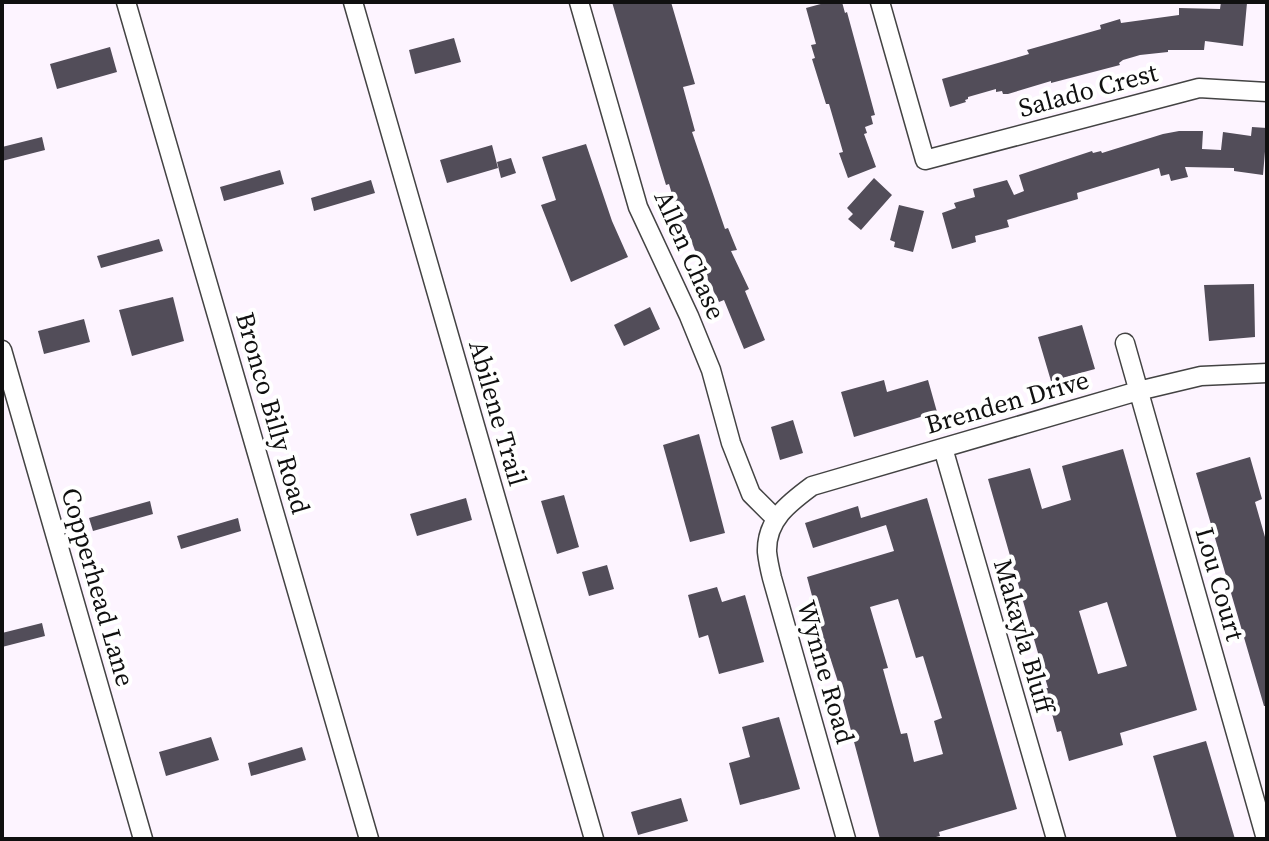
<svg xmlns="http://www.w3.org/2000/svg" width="1269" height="841" viewBox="0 0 1269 841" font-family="'Source Serif 4',serif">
<rect width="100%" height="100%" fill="#fdf4ff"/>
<path fill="#524d59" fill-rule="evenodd" d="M612 2H671L695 84 683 87 695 131 692 132 725 229 728 228 737 250 731 251 749 289 745 291 765 340 744 349 724 300 719 302 700 264 685 224 681 225 669 184 666 185 659 162Z
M828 2H842L845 13 847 12 875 115 871 116 873 124 865 127 867 133 864 134 876 167 848 178 839 153 843 152 829 104H826L812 59 815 58 811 45 816 44 806 8Z
M1221 2 1247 3 1243 46 1205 41 1204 50H1168V52L1140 55 1123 60 1119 63 1120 65 1051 83V81L1008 94H1003L1002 91 996 92V89L968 97V99L965 100 966 102 950 107 942 79 1029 54 1027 50 1101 29 1100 25 1120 19 1121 23 1179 15V8L1220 9Z
M454 38 461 62 415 74 409 50Z
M110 47 117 72 57 89 50 64Z
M1252 127 1267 128 1263 175 1234 171V168L1185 167 1188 177 1171 181 1169 174 1161 176 1159 168 1077 193 1078 199 1007 220 1009 227 975 236 976 242 952 249 942 213 956 208 954 203 975 197 973 189 1007 180 1014 195 1024 191 1019 175 1092 151 1093 153 1101 151 1102 153 1163 134 1179 131H1203L1202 149 1221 150 1223 132 1251 136Z
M42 137 45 150 2 161V147Z
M586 144 612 221 628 257 571 282 541 205 556 200 542 157Z
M492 145 498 168 447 183 440 160Z
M511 158 516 173 501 178 497 162Z
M280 170 284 184 224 201 220 187Z
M874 178 892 195 861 230 848 219 853 214 847 208Z
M371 180 375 193 314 211 311 198Z
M899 205 924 211 913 252 894 247 895 242 890 240Z
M159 239 163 251 101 268 97 256Z
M1254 284 1255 337 1209 341 1204 285Z
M173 297 184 341 132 356 119 310Z
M650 307 660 329 624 346 614 325Z
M84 319 90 342 44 354 38 331Z
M1082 325 1095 369 1051 381 1038 337Z
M884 380 887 392 928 380 937 412 854 437 841 392Z
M793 420 803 453 780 460 771 427Z
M699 434 725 533 690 542 663 445Z
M1123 449 1197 710 1120 733 1123 745 1069 761 1061 731 1057 732 1045 688H1048L988 479 1030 468 1042 509 1071 500 1062 466ZM1107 602 1127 666 1098 674 1079 611Z
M1250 457 1262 499 1255 502 1267 544V706H1264L1196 473Z
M564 495 579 547 557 554 541 501Z
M466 498 472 520 417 536 410 514Z
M927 498 1017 809 939 832 940 836 928 839H880L838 682 828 651 825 652 813 608 815 607 807 577 894 551 886 525 813 548 805 523 858 506 861 518ZM898 599 916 658 923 656 942 718 934 721 943 754 914 762 907 733 901 734 883 669 888 668 870 607Z
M150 501 153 514 93 531 89 518Z
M238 518 241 531 181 549 177 536Z
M607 565 614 589 589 596 582 572Z
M717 587 722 602 745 595 764 662 719 674 708 635 699 638 688 595Z
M42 623 45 636 2 647V633Z
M779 717 800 789 740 805 729 763 750 757 742 727Z
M211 737 219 760 166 776 159 752Z
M1206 741 1235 839H1177L1153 756Z
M302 747 306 760 251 776 248 763Z
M681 798 688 821 638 835 631 812Z"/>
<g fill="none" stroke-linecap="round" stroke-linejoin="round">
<g stroke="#434343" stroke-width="21">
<path id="minor" d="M126 2 369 839
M353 2 594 839
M579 2 638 207 689 316 711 370 731 443 751 494 775 518
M880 2 925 160 1199 88 1267 92
M1125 343 1266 839
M2 350 143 839
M943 448 1056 839
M846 839 772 578C770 570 768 561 767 552 766 520 789 503 812 486L1138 391 1201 376 1267 373"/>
</g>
<use href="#minor" stroke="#fff" stroke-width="18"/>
</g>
<g text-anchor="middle" stroke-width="8" stroke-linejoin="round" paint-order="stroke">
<g font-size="26" fill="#101010" stroke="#fff">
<text transform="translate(1088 90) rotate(-15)" y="9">Salado Crest</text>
<text transform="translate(690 255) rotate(66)" y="9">Allen Chase</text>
<text transform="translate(1007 402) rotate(-16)" y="9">Brenden Drive</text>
<text transform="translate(273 413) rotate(74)" y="9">Bronco Billy Road</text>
<text transform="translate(498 413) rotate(74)" y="9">Abilene Trail</text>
<text transform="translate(1220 584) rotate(74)" y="9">Lou Court</text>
<text transform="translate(98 587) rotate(74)" y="9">Copperhead Lane</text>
<text transform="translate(1024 636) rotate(74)" y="9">Makayla Bluff</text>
<text transform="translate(826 672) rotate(74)" y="9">Wynne Road</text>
</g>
</g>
<rect width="1269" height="841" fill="none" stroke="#101010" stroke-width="8"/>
</svg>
